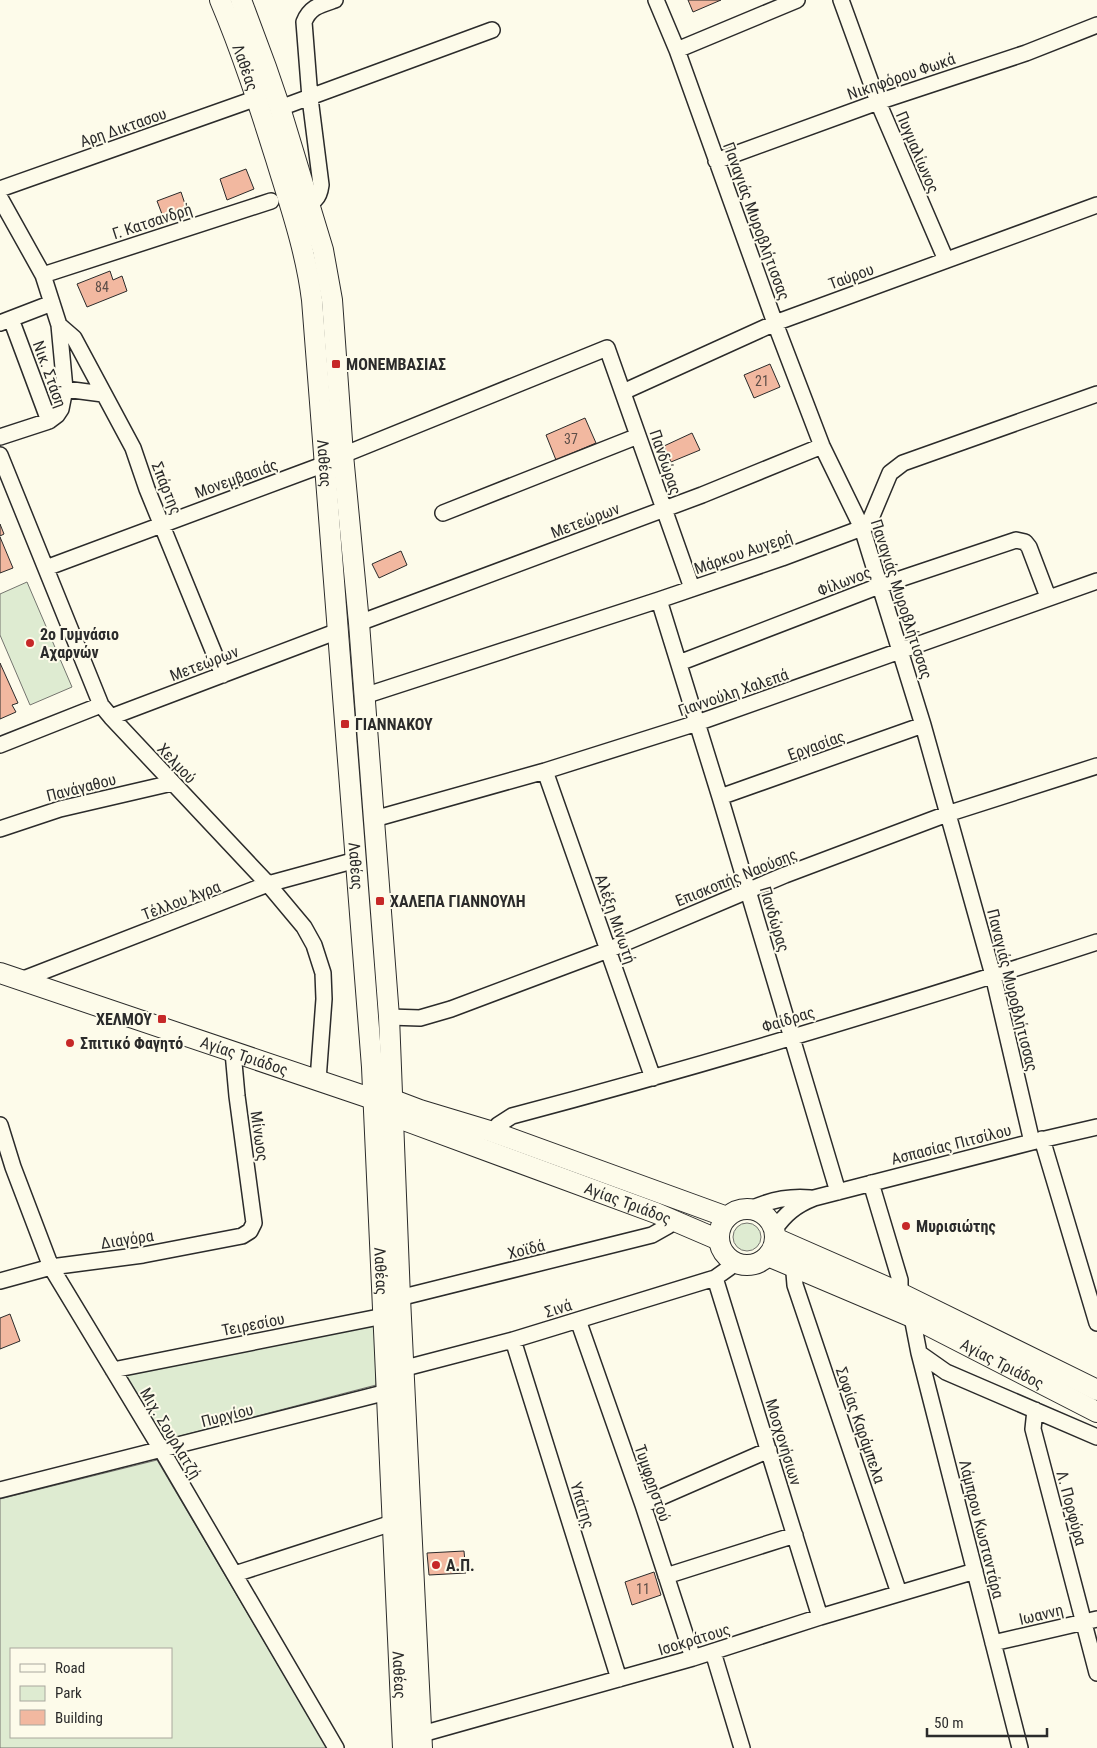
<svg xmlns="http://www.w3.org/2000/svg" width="1097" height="1748" viewBox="0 0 1097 1748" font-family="'Roboto Condensed',sans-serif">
<rect width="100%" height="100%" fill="#fdfbea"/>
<path fill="#deebd1" stroke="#74746e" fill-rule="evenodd" d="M27 582 72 687 30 705 0 635V594Z
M733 1237a14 14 0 1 1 28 0a14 14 0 1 1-28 0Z
M375 1324 376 1385 165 1440 125 1374Z
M157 1460 327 1748H0V1499ZM11 1649H171V1737H11Z"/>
<path fill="#f2b8a0" stroke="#2b2b2b" d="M688 0H721L693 12Z
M246 169 254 189 227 200 220 179Z
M181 192 188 213 165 222 157 201Z
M110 271 113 280 122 276 127 291 87 307 77 284Z
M770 364 780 387 754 398 744 375Z
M585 418 596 443 556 460 546 435Z
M692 433 700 450 671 462 664 446Z
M0 524 4 534 0 536Z
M0 537 13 568 0 573Z
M401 551 407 565 379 578 372 564Z
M0 663 18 703 12 705 16 712 0 719Z
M10 1314 20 1341 0 1349V1318Z
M464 1551 466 1573 429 1575 427 1553Z
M654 1572 661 1595 632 1605 625 1582Z"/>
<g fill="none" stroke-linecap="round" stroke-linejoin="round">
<g stroke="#2b2b2b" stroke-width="18">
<path id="street" d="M656 0 677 50 775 323 822 446 862 528 923 725 993 975 1032 1142
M841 0 878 102 946 260
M677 50 797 0
M280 108 492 30
M716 161 878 102 1026 53 1097 25
M0 189 257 98
M0 198 43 275 59 325 65 389 61 409 57 415 49 421
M301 205C315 201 319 200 321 185L310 98 304 22C310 7 320 5 335 0
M43 275 271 201
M0 323 52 303
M59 325 74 338 133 448 147 489 223 675
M65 389 103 394
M623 392 775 323 1097 205
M0 437 49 421 11 319
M0 455 101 705 111 717 268 884 304 927 314 945 323 973 324 999 318 1080
M343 455 607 348 692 588
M443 513 638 436
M46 568 325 464
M659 600 720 797 838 1192
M359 623 702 495 822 446
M679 663 879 586 1016 540 1025 542 1029 547 1048 597
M364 696 659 600 782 558 862 528 869 523 890 473 903 463 1097 394
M111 717 338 631
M0 745 101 705
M545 771 653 1078
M720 797 923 725
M374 819 545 771 697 723 1097 581
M0 829 60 809 172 783
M21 980 268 884 356 860
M389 1017 420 1018 451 1009 608 950 785 875 947 814 1097 766
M0 1125 13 1167 51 1267 161 1449 336 1748
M493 1132 498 1125 512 1116C709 1064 904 1005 1097 942
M1042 1139 1097 1323
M871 1183 900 1280V1286L894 1301
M751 1209C770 1200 788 1196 810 1198
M774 1230C785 1214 796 1205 814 1198L1032 1142 1097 1127
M796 1268 794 1273 795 1285 899 1593
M715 1278 820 1617
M0 1281 51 1267 143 1255 242 1236 250 1231 254 1223 237 1096 233 1052
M391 1300 652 1235 668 1226 672 1219
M912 1317 919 1353 1020 1748
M578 1320 643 1505 693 1658
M513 1340 619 1679
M919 1353 946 1372 1097 1437
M113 1370 394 1314
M394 1371 513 1340 715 1278 729 1268 733 1261
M1035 1410 1033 1429 1097 1673
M0 1490 395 1390
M643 1505 769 1450
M235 1574 392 1523H402
M666 1576 795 1535
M993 1643 1097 1619
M713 1652 742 1748
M422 1734 693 1658 820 1617 975 1571"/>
</g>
<g stroke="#2b2b2b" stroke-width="22">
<g id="secondary">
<path id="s1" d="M220 0C242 52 259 105 276 159 290 205 306 251 312 300L372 1067 403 1748"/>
<path d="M241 0 266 67 280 108 323 250 332 300 343 455 359 623 389 1017 400 1298 422 1748"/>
<path id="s2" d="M0 973 373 1099H391L420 1110 493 1132 727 1217"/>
<path id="s3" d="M384 1109 393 1116 656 1213 719 1240"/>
<circle cx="747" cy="1237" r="28"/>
<path d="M775 1238 898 1292 1097 1390"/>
<path id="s4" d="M768 1256 912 1317 1097 1412"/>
</g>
</g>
<use href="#street" stroke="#fdfbea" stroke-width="15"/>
<use href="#secondary" stroke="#fdfbea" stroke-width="20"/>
</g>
<g fill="#c62828" stroke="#fdfbea" stroke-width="2">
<rect x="331" y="359" width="10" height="10" rx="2.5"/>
<circle cx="30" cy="643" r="5"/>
<rect x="340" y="719" width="10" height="10" rx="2.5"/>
<rect x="375" y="896" width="10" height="10" rx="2.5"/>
<rect x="157" y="1014" width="10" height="10" rx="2.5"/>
<circle cx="70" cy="1043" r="5"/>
<circle cx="906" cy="1226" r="5"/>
<circle cx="436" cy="1565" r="5"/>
</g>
<g text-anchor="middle" stroke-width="4" stroke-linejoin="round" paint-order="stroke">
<g font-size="14" fill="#5d4e48">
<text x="102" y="292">84</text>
<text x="762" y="386">21</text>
<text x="571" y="444">37</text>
<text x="643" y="1594">11</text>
</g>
<g font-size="16" fill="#2b2b2b" stroke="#fdfbea">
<text dy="6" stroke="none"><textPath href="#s1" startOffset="72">Λαθέας</textPath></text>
<text transform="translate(901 76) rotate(-19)" y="6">Νικηφόρου Φωκά</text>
<text transform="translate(123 127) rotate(-19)" y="6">Αρη Δικτασου</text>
<text transform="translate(918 152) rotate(67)" y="6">Πυγμαλίωνος</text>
<text transform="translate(152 221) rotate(-18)" y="6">Γ. Κατσανδρή</text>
<text transform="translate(757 221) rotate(70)" y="6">Παναγιάς Μυροβλήτισσας</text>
<text transform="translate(851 276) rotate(-20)" y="6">Ταύρου</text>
<text transform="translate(50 374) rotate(70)" y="6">Νικ. Στάση</text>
<text transform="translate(666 462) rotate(71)" y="6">Πανδώρας</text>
<text dy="6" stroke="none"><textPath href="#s1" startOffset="478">Λαθέας</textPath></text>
<text transform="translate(236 478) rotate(-20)" y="6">Μονεμβασιάς</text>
<text transform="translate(167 488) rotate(68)" y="6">Σπάρτης</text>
<text transform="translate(585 520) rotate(-21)" y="6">Μετεώρων</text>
<text transform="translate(743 552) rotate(-19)" y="6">Μάρκου Αυγερή</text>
<text transform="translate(844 581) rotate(-21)" y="6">Φίλωνος</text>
<text transform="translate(902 599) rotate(72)" y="6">Παναγιάς Μυροβλήτισσας</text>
<text transform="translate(204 663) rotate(-21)" y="6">Μετεώρων</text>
<text transform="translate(733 692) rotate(-19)" y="6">Γιαννούλη Χαλεπά</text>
<text transform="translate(816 745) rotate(-20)" y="6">Εργασίας</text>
<text transform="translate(177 763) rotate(47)" y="6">Χελμού</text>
<text transform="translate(81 787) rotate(-14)" y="6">Πανάγαθου</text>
<text dy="6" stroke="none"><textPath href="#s1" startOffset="882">Λαθέας</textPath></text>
<text transform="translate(736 877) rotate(-22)" y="6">Επισκοπής Ναούσης</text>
<text transform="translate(181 900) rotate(-21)" y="6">Τέλλου Άγρα</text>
<text transform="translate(616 919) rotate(71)" y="6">Αλέξη Μινωτή</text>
<text transform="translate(775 919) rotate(73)" y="6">Πανδώρας</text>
<text transform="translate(1013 990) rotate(76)" y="6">Παναγιάς Μυροβλήτισσας</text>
<text transform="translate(788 1019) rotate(-17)" y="6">Φαίδρας</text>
<text dy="6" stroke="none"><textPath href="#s2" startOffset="258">Αγίας Τριάδος</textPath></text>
<text transform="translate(260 1136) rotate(82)" y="6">Μίνωος</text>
<text transform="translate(951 1144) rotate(-14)" y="6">Ασπασίας Πιτσίλου</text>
<text dy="6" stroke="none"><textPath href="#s3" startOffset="262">Αγίας Τριάδος</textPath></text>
<text transform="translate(127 1239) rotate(-9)" y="6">Διαγόρα</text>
<text transform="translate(526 1249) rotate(-14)" y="6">Χοϊδά</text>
<text dy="6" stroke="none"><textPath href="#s1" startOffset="1288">Λαθέας</textPath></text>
<text transform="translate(558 1308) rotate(-17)" y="6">Σινά</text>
<text transform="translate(253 1324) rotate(-11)" y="6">Τειρεσίου</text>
<text dy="6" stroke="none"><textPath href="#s4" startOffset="258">Αγίας Τριάδος</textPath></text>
<text transform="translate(227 1415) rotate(-14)" y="6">Πυργίου</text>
<text transform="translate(861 1425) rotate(71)" y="6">Σοφίας Καράμπελα</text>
<text transform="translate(171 1433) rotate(59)" y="6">Μιχ. Σουρλατζή</text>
<text transform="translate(784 1442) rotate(73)" y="6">Μοσχονήσιων</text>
<text transform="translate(653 1483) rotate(71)" y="6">Τυμφρηστού</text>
<text transform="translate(583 1505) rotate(73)" y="6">Υπάτης</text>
<text transform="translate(1072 1508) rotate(75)" y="6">Λ. Πορφύρα</text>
<text transform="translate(982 1529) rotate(76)" y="6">Λάμπρου Κωσταντάρα</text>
<text transform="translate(1041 1614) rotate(-13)" y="6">Ιωαννη</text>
<text transform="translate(694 1639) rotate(-17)" y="6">Ισοκράτους</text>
<text dy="6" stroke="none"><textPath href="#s1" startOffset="1692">Λαθέας</textPath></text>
</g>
<g font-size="16" font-weight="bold" fill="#2b2b2b" stroke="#fdfbea" text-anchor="start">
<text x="346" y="370">ΜΟΝΕΜΒΑΣΙΑΣ</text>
<text x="40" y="640">2ο Γυμνάσιο<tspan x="40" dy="18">Αχαρνών</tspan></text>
<text x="355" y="730">ΓΙΑΝΝΑΚΟΥ</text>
<text x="390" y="907">ΧΑΛΕΠΑ ΓΙΑΝΝΟΥΛΗ</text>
<text x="152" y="1025" text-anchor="end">ΧΕΛΜΟΥ</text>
<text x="80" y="1049">Σπιτικό Φαγητό</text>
<text x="916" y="1232">Μυρισιώτης</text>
<text x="446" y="1571">Α.Π.</text>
</g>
</g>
<rect x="10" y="1648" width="162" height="90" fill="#fdfbea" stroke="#a9a89e"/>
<rect x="20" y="1664" width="25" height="8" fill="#fdfbea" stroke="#a9a89e"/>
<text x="55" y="1673" font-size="15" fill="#2b2b2b">Road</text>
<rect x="20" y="1686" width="25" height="15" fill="#deebd1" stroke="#a9a89e"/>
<text x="55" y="1698" font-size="15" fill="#2b2b2b">Park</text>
<rect x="20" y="1710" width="25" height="15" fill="#f2b8a0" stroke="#a9a89e"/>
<text x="55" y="1723" font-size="15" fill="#2b2b2b">Building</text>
<path d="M927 1728v8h120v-8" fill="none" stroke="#2b2b2b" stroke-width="2.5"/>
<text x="934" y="1728" font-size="15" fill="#2b2b2b" stroke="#fdfbea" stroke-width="4" paint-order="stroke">50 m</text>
</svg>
